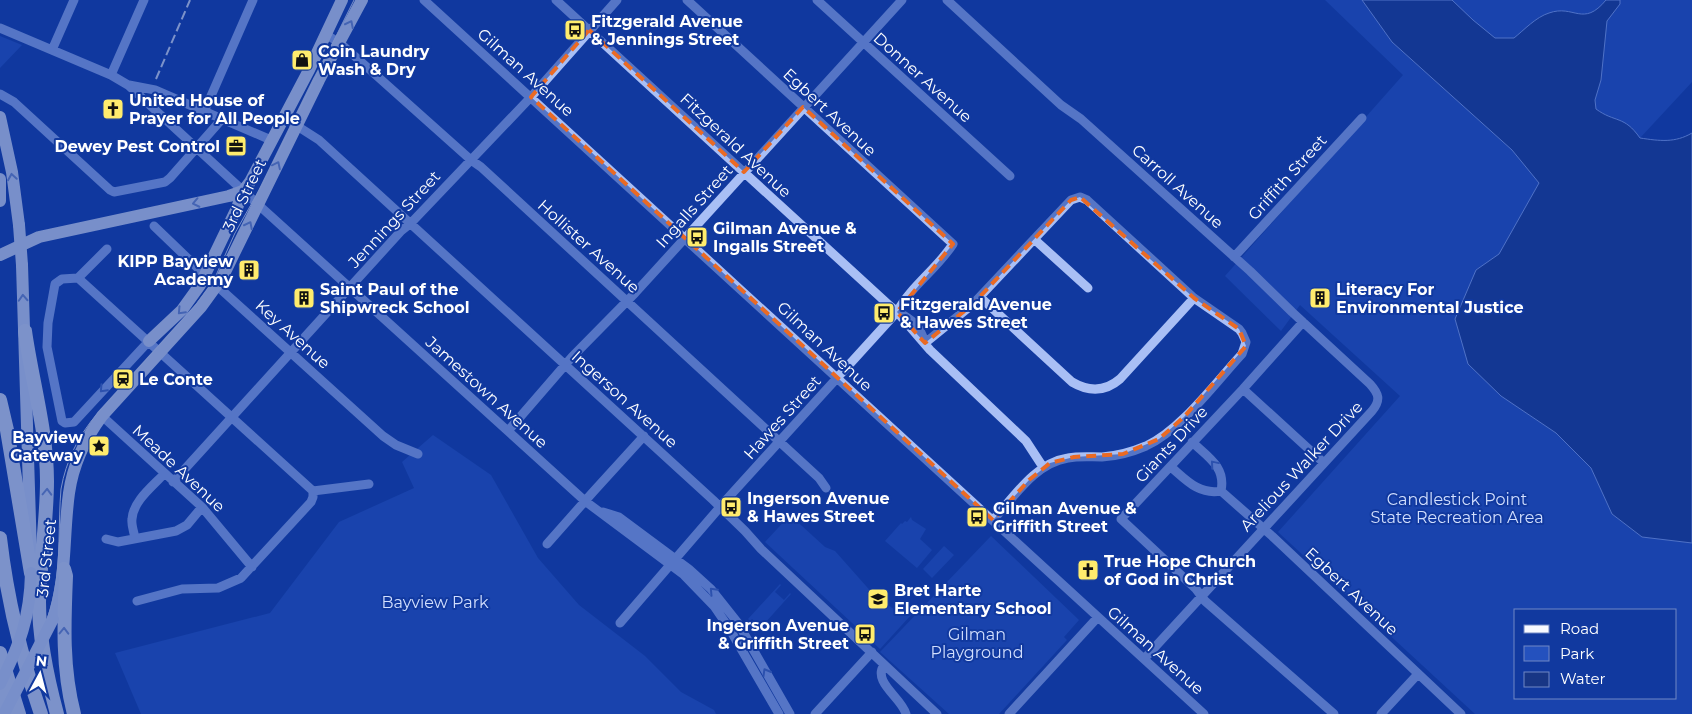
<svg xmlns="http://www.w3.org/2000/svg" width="1692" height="714" viewBox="0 0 1692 714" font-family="Montserrat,sans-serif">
<rect width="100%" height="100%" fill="#11399f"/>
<path fill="#2451be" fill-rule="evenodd" d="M1325 0H1362L1392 42 1512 150 1539 183 1499 255 1476 270 1501 396 1556 433 1591 468 1612 514 1642 537 1692 543V714H1475L1278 532 1400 396 1300 305 1281 331 1225 276 1403 75ZM1516 610H1676V698H1516Z
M1447 0H1692V82L1640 138 1585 130Z
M0 36 22 45 0 68Z
M433 435 491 475 538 558 579 605 645 656 681 692 714 710 716 714H141L115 653 270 613 339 522 414 488 402 462Z
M790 515 825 547 835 551 874 595 895 610 904 609 911 615 880 649 765 542Z
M911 517 912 520 926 529 920 539 932 550 917 568 885 541 901 523 902 524 905 521 907 522Z
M991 536 1079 620 1064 637 1067 640 999 714H949L880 652Z
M944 546 954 555 932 578 923 569Z
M780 584 781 585 775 592 784 600 790 593 791 594 755 634 753 632 759 625 752 619 750 621 748 619Z"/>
<path fill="#183685" stroke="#9bb7f8" d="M1362 0H1452L1473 20 1495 38H1514C1524 30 1536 17 1549 13 1574 4 1583 28 1606 0H1620V4L1607 21 1601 80 1595 100 1596 109C1615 123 1624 115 1640 138 1660 141 1675 143 1692 133V543L1642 537 1612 514 1591 468 1556 433 1501 396 1468 364 1455 319 1476 270 1499 254 1539 183 1512 150 1392 42Z"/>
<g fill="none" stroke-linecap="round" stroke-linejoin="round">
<path stroke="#a9bff5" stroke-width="9" d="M424 0 1204 714
M556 0 890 306C908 320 918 319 925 343
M817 0 1010 176
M947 0 1061 105 1081 119 1250 271 1292 312 1370 384C1379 394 1381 400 1372 411L1144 659
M0 28 111 75 128 85 263 209 585 501 684 575 714 606 729 628 779 714
M325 34 340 43 471 160 481 167 819 478 826 488
M52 50 74 0
M111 75 144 0
M129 85 155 90 271 140
M0 94 14 102 110 190 114 192 165 182 170 178 222 119
M204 112 253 0
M283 117 319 140 713 500 745 531 761 549 937 714
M154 226 205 275 383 436 396 445 418 454
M1034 239 1088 288
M107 249 78 278 62 279 55 284 48 323 47 347 62 421 65 423 74 422 149 341
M1234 257 1362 118
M78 278 313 491V497L311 502 241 578 218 588 182 589 137 601
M980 297 1072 382C1089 392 1105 392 1120 379L1194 298
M898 313 930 350 1026 441 1043 467
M1303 322 1243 389 1121 519 1196 589 1205 601 1334 714
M925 343 973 304 1071 200 1080 197 1087 200 1194 298 1239 329 1242 333 1246 342 1242 354C1216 382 1181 430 1146 446 1132 452 1117 456 1102 457 1090 457 1079 456 1068 458 1035 463 1014 497 993 520
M1243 389 1324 463
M102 416 202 507 252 567
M508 431 572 357 635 293 902 0
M1192 442C1208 457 1226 467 1221 491
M1171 467C1186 480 1199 495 1221 491
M173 482 401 231 411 223 531 97 617 0
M313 491 369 484
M1221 491 1272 536 1461 714
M603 512 619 517 689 569 711 589 738 623 790 714
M135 538C134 532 131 525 132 519 133 501 153 486 164 474
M106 539 118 542 176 531 187 525 202 507
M547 544 593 492 644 436
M620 623 727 499 897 312C911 286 937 269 953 244L687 0
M884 665C872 682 902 698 906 714
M815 714 872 652
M1009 714 1098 617
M1381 714 1418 674"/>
<path stroke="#f7f9ff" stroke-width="12" d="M0 117 12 172 19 225
M0 179V201
M0 255 39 237 229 196 243 191
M22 265 31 553
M149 341 182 310 200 285 237 208 243 191 250 182 309 70 342 0
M53 619C67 578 63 536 69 493 73 465 85 439 102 416L201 307 222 278 319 80 362 0"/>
<path stroke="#fff" stroke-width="14" d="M25 331C32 381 47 431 47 481 47 521 40 562 39 602 39 640 47 677 57 714
M0 400 7 430 31 573
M0 538C7 598 21 657 41 714
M64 569 66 576C64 623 62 668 74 714
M0 653 19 714
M0 690 8 714"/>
<path stroke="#fff" stroke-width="1" d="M0 712C21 674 46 636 54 593 61 560 58 523 61 489 66 461 78 436 97 414L194 307 213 282 235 233 262 185 354 0"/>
<path stroke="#fff" stroke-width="2" stroke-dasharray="9 4" stroke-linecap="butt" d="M156 79 190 0"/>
<path stroke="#f7f9ff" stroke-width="12" d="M19 225 22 265
M0 684C20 644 30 618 31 573
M4 714 53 619"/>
</g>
<defs><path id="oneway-chevron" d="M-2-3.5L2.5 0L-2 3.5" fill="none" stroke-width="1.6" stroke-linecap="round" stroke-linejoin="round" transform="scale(1.25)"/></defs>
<g stroke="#8499cf">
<use href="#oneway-chevron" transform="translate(350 24) rotate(-63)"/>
<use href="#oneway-chevron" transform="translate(277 165) rotate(-64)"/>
<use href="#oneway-chevron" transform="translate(12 177) rotate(-99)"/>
<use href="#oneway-chevron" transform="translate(196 203) rotate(168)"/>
<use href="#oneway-chevron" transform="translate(249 225) rotate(-63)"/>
<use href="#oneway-chevron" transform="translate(23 298) rotate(-93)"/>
<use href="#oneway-chevron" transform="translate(181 311) rotate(133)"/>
</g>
<g stroke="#4e6fc1">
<use href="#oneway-chevron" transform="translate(103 389) rotate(133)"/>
<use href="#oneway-chevron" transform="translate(1214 464) rotate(-130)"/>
<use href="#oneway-chevron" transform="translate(713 591) rotate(-133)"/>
<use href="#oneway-chevron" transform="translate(766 672) rotate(-120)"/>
</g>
<g stroke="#889ccf">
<use href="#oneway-chevron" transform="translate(47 492) rotate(-88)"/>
<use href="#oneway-chevron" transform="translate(64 631) rotate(-89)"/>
</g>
<path d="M0 0H1692V714H0ZM589 30 744 172 803 107 953 244 897 312 925 343 973 304 1071 200 1080 197 1194 298 1239 329 1246 346 1184 417 1159 439 1123 454 1074 457 1050 463 1029 480 993 520 531 97Z" fill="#11399f" fill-opacity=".55" fill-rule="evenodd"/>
<path fill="none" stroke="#ea6a24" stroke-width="4" stroke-dasharray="10 6" stroke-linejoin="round" d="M589 30 744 172 803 107 953 244 897 312 925 343 973 304 1071 200 1080 197 1194 298 1239 329 1246 346 1184 417 1159 439 1123 454 1074 457 1050 463 1029 480 993 520 531 97Z"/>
<defs>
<g id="bus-square" transform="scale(1.125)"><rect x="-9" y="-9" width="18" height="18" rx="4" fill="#ffec6d" stroke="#11399f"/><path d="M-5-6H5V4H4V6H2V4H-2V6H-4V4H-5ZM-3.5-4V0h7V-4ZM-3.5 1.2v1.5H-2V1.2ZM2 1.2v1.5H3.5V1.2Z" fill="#111"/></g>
<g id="shop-square" transform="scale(1.125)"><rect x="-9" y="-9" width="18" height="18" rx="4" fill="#ffec6d" stroke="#11399f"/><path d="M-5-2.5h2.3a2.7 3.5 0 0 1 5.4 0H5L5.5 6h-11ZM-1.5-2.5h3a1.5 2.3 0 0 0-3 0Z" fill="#111"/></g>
<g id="church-square" transform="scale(1.125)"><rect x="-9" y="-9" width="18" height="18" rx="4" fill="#ffec6d" stroke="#11399f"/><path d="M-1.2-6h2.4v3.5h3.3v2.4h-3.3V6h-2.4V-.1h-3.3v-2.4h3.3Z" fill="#111"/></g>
<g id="office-square" transform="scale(1.125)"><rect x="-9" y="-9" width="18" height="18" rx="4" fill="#ffec6d" stroke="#11399f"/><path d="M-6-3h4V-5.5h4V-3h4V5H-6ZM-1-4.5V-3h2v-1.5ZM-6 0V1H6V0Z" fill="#111"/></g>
<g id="building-square" transform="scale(1.125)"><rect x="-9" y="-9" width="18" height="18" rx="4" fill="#ffec6d" stroke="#11399f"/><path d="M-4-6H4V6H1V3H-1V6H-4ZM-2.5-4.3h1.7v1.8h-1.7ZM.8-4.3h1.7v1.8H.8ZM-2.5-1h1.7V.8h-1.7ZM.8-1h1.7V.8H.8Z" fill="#111"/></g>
<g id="station-square" transform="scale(1.125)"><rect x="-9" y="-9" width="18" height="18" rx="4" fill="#ffec6d" stroke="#11399f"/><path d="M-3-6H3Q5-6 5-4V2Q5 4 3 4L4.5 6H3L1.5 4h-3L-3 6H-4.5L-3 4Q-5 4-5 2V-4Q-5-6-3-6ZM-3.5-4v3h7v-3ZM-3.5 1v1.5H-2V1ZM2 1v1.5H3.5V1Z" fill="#111"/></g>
<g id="sight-square" transform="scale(1.125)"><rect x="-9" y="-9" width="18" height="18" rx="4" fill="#ffec6d" stroke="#11399f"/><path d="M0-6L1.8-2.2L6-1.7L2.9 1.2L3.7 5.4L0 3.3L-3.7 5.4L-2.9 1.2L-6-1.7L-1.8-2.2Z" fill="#111"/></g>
<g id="school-square" transform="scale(1.125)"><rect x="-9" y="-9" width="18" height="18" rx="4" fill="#ffec6d" stroke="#11399f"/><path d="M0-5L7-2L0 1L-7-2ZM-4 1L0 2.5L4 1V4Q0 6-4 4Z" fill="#111"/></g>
</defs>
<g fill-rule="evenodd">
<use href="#bus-square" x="575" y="30"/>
<use href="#shop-square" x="302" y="60"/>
<use href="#church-square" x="113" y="109"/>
<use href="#office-square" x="236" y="146"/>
<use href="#bus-square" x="697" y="237"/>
<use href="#building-square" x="249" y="270"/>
<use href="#building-square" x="304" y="298"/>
<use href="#building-square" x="1320" y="298"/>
<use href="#bus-square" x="884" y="313"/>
<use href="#station-square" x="123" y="379"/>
<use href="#sight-square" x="99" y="446"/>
<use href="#bus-square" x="731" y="507"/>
<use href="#bus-square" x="977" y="517"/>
<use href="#church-square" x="1088" y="570"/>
<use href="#school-square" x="878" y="599"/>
<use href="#bus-square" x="865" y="634"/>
</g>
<g text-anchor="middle" stroke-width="4" stroke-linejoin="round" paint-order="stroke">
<g font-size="16" font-weight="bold" fill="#fff" stroke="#11399f" text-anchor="start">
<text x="591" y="27">Fitzgerald Avenue<tspan x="591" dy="18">&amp; Jennings Street</tspan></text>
<text x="318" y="57">Coin Laundry<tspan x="318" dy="18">Wash &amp; Dry</tspan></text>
<text x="129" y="106">United House of<tspan x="129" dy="18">Prayer for All People</tspan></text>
<text x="220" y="152" text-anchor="end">Dewey Pest Control</text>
<text x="713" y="234">Gilman Avenue &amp;<tspan x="713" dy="18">Ingalls Street</tspan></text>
<text x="233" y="267" text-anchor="end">KIPP Bayview<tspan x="233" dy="18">Academy</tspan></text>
<text x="320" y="295">Saint Paul of the<tspan x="320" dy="18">Shipwreck School</tspan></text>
<text x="1336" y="295">Literacy For<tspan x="1336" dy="18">Environmental Justice</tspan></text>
<text x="900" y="310">Fitzgerald Avenue<tspan x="900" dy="18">&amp; Hawes Street</tspan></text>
<text x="139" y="385">Le Conte</text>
<text x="83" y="443" text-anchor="end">Bayview<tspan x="83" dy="18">Gateway</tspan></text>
<text x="747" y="504">Ingerson Avenue<tspan x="747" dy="18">&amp; Hawes Street</tspan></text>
<text x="993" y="514">Gilman Avenue &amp;<tspan x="993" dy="18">Griffith Street</tspan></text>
<text x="1104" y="567">True Hope Church<tspan x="1104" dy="18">of God in Christ</tspan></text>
<text x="894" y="596">Bret Harte<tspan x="894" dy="18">Elementary School</tspan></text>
<text x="849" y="631" text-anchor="end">Ingerson Avenue<tspan x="849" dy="18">&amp; Griffith Street</tspan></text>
</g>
<g font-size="16" fill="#fff" stroke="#11399f">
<text transform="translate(526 72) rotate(42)" y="6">Gilman Avenue</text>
<text transform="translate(923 77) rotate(42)" y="6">Donner Avenue</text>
<text transform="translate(830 112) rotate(43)" y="6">Egbert Avenue</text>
<text transform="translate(736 145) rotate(43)" y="6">Fitzgerald Avenue</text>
<text transform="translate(1287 177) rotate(-48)" y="6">Griffith Street</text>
<text transform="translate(1178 186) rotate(42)" y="6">Carroll Avenue</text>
<text transform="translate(244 195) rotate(-64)" y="6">3rd Street</text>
<text transform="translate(694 206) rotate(-48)" y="6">Ingalls Street</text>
<text transform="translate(394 219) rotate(-47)" y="6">Jennings Street</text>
<text transform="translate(589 246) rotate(42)" y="6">Hollister Avenue</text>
<text transform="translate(293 334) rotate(42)" y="6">Key Avenue</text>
<text transform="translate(825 346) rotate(43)" y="6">Gilman Avenue</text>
<text transform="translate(487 392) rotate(42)" y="6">Jamestown Avenue</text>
<text transform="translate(625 399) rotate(42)" y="6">Ingerson Avenue</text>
<text transform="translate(782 417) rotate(-48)" y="6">Hawes Street</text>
<text transform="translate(1171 444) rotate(-47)" y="6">Giants Drive</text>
<text transform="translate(1301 466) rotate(-47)" y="6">Arelious Walker Drive</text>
<text transform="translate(179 468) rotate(43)" y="6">Meade Avenue</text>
<text transform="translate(46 558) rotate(-84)" y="6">3rd Street</text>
<text transform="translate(1352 591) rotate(43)" y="6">Egbert Avenue</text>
<text transform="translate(1156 650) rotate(42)" y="6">Gilman Avenue</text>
</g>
<g font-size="16" fill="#d2dffe" stroke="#11399f">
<text x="1457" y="505">Candlestick Point<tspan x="1457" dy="18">State Recreation Area</tspan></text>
<text x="435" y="608">Bayview Park</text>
<text x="977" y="640">Gilman<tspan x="977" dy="18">Playground</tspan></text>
</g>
</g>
<rect x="1514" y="609" width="162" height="90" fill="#11399f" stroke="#7088c5"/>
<rect x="1524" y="625" width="25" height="8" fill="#f7f9ff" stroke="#7088c5"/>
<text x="1560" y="634" font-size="15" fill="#ffffff">Road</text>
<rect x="1524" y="646" width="25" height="15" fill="#2451be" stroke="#7088c5"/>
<text x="1560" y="659" font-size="15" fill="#ffffff">Park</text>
<rect x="1524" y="672" width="25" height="15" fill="#183685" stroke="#7088c5"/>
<text x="1560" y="684" font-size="15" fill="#ffffff">Water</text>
<g transform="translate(40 674) rotate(7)" stroke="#11399f" stroke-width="4" paint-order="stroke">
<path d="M0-4L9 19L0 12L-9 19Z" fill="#ffffff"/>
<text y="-8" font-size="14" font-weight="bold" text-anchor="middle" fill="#ffffff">N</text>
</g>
</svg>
